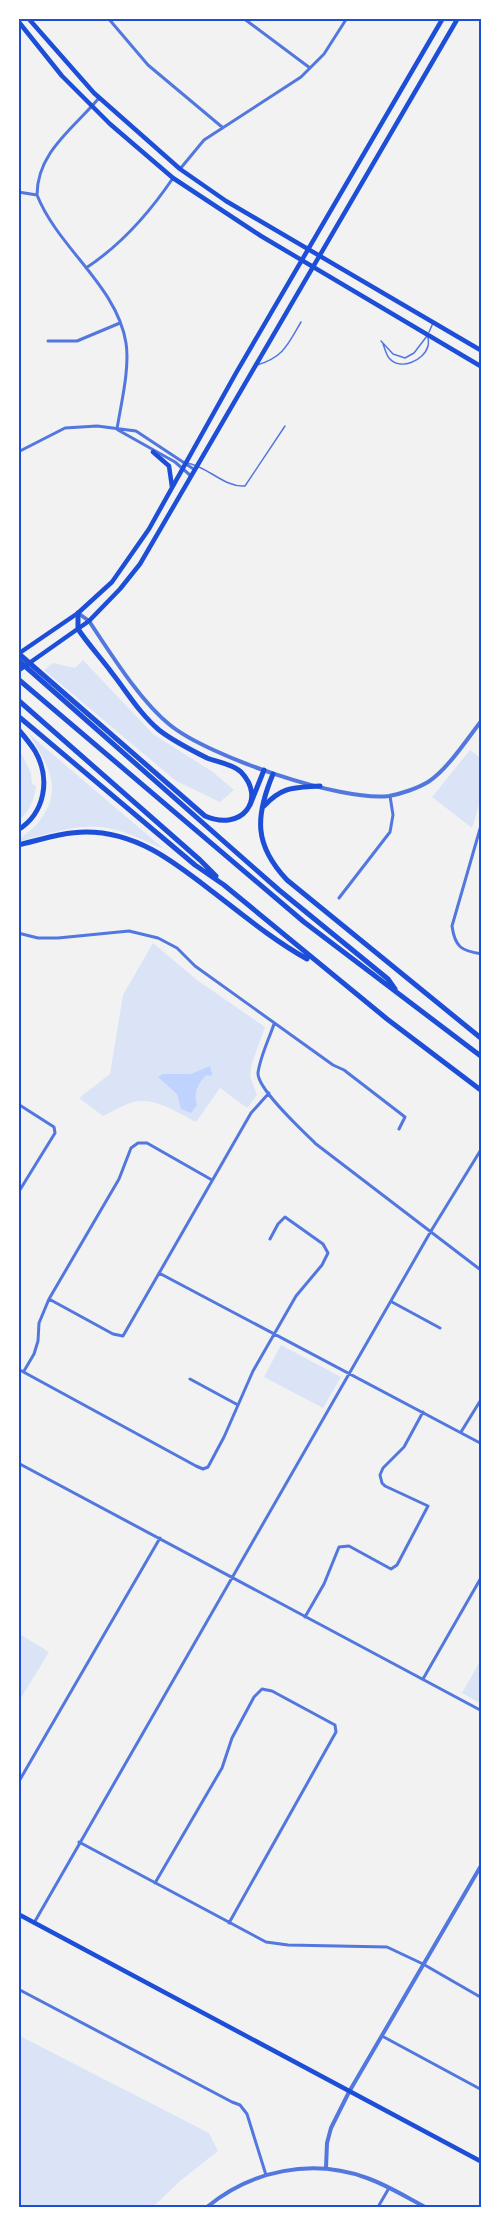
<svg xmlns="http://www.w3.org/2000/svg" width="500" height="2225" viewBox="0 0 500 2225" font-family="Literata,serif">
<rect width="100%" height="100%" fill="#f2f2f2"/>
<path fill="#dbe4f7" d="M83 660 153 734 213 772 234 790 220 802 176 781 44 670 53 663 75 668Z
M29 734 164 849C144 841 123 829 101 827 72 825 46 834 18 842 23 835 32 830 38 823 65 789 48 766 29 734Z
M18 747 31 773 32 784 36 786C34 801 30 811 18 821Z
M470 750 482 759V795L472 828 432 797Z
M153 943 197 980 265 1027 252 1063 250 1076 257 1095 247 1108 220 1088 196 1122C177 1113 156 1097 133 1102 123 1105 112 1112 103 1116L79 1098 110 1074 123 995Z
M281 1345 341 1377 323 1408 264 1377Z
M18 1633 49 1652 18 1703Z
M482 1658V1704L462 1693Z
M18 2035 209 2133 218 2151 180 2181 153 2207H18Z"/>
<path fill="#bfd3fe" d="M210 1066 212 1074 211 1076 206 1075C198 1083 193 1094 197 1105L191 1113 181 1109 177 1094 158 1077 163 1074H191Z"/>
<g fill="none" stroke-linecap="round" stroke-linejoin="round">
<path stroke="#5277de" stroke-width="1.5" d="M429 332 433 323
M381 341 393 354 405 358 414 353 427 336
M383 344C385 349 386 354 389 358 400 371 424 361 428 346 429 343 428 339 428 336
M257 365C284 357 288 344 301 322
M187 463C207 466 225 488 245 486L285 426"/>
<path stroke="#5277de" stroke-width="3" d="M108 18 148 65 222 127
M243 18 310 68
M180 169 204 140 301 77 324 54 347 18
M18 192 37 195C58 248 117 286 126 343 130 368 121 404 117 429
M37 195C37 152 74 128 99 98
M86 268C121 245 150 212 173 178
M48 341H77L120 323
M118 430 175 462 191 476
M18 452 65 428 97 426 136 431 195 470
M482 822 452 926C455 947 461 951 482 954
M339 898 390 832 393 815 390 796
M18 933 38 938H58L129 931 158 938 177 948 195 966 333 1065 344 1070 405 1117 399 1129
M274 1024C269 1039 260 1057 258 1073 257 1089 304 1132 316 1144L482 1271
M18 1104 54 1127 55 1133 18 1193
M159 1273 482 1444
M49 1299 113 1334 123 1336 251 1113 269 1093
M392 1302 440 1328
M18 1369 196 1466 203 1469 208 1467 224 1437 253 1371 296 1296 322 1265 328 1253 323 1244 285 1217 278 1224 270 1239
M24 1371 34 1354 38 1341 39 1323 49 1299 119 1179 131 1148 138 1143H147L212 1180
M190 1379 238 1405
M461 1432 482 1398
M18 1463 482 1711
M305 1617 324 1584 339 1547 349 1546 391 1569 397 1565 428 1506 385 1486 382 1483 380 1475 383 1468 404 1447 423 1412
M423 1679 482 1576
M18 1783 160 1538
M79 1842 266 1942 288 1945 387 1947 423 1964 482 1998
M155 1883 222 1768 232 1738 254 1697 262 1689 272 1691 335 1725 336 1732 229 1923
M34 1923 431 1231 482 1148
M18 1989 232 2102 240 2105 247 2114 266 2175
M382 2036 482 2090
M378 2207 389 2188"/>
<path stroke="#5277de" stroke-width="4" d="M78 613 89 621C111 654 140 701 170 725 208 756 341 802 389 796 401 794 418 788 428 782 448 769 467 739 482 720
M326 2168 327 2143 331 2128 349 2092 482 1864
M207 2207C252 2170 312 2158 367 2178 387 2185 406 2197 425 2207"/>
<path stroke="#1d4ed8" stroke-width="4.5" d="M28 18 94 93 180 169 226 201 482 351
M18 21 62 76 110 124 173 178 261 236 482 367
M153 452 169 466 172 487
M18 654 78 613 112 582 149 529 236 373 443 18
M18 671 89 621 120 589 140 564 458 18
M18 1914 482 2162"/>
<path stroke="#1d4ed8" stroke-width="5" d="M18 653 205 816C242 832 267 799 241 772 233 764 217 762 207 758 191 750 173 741 159 730 140 714 127 692 112 673 101 658 88 644 78 629V613
M18 660 279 890 388 979 395 989
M18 679 304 922 482 1057
M18 700 200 860 216 876
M18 716 195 865 224 885 387 1019 482 1091
M18 729C24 736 30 743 35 751 51 779 45 813 18 830
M273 774C255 817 254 845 287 880L482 1039
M250 805 264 770
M264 806C283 786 294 788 320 786
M18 845C40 840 63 832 86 832 137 832 174 862 213 892 243 915 273 940 307 959"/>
</g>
<rect width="500" height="2225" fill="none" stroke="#ffffff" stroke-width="39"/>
<rect x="20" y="20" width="460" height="2186" fill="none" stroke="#1d4ed8" stroke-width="2"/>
</svg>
